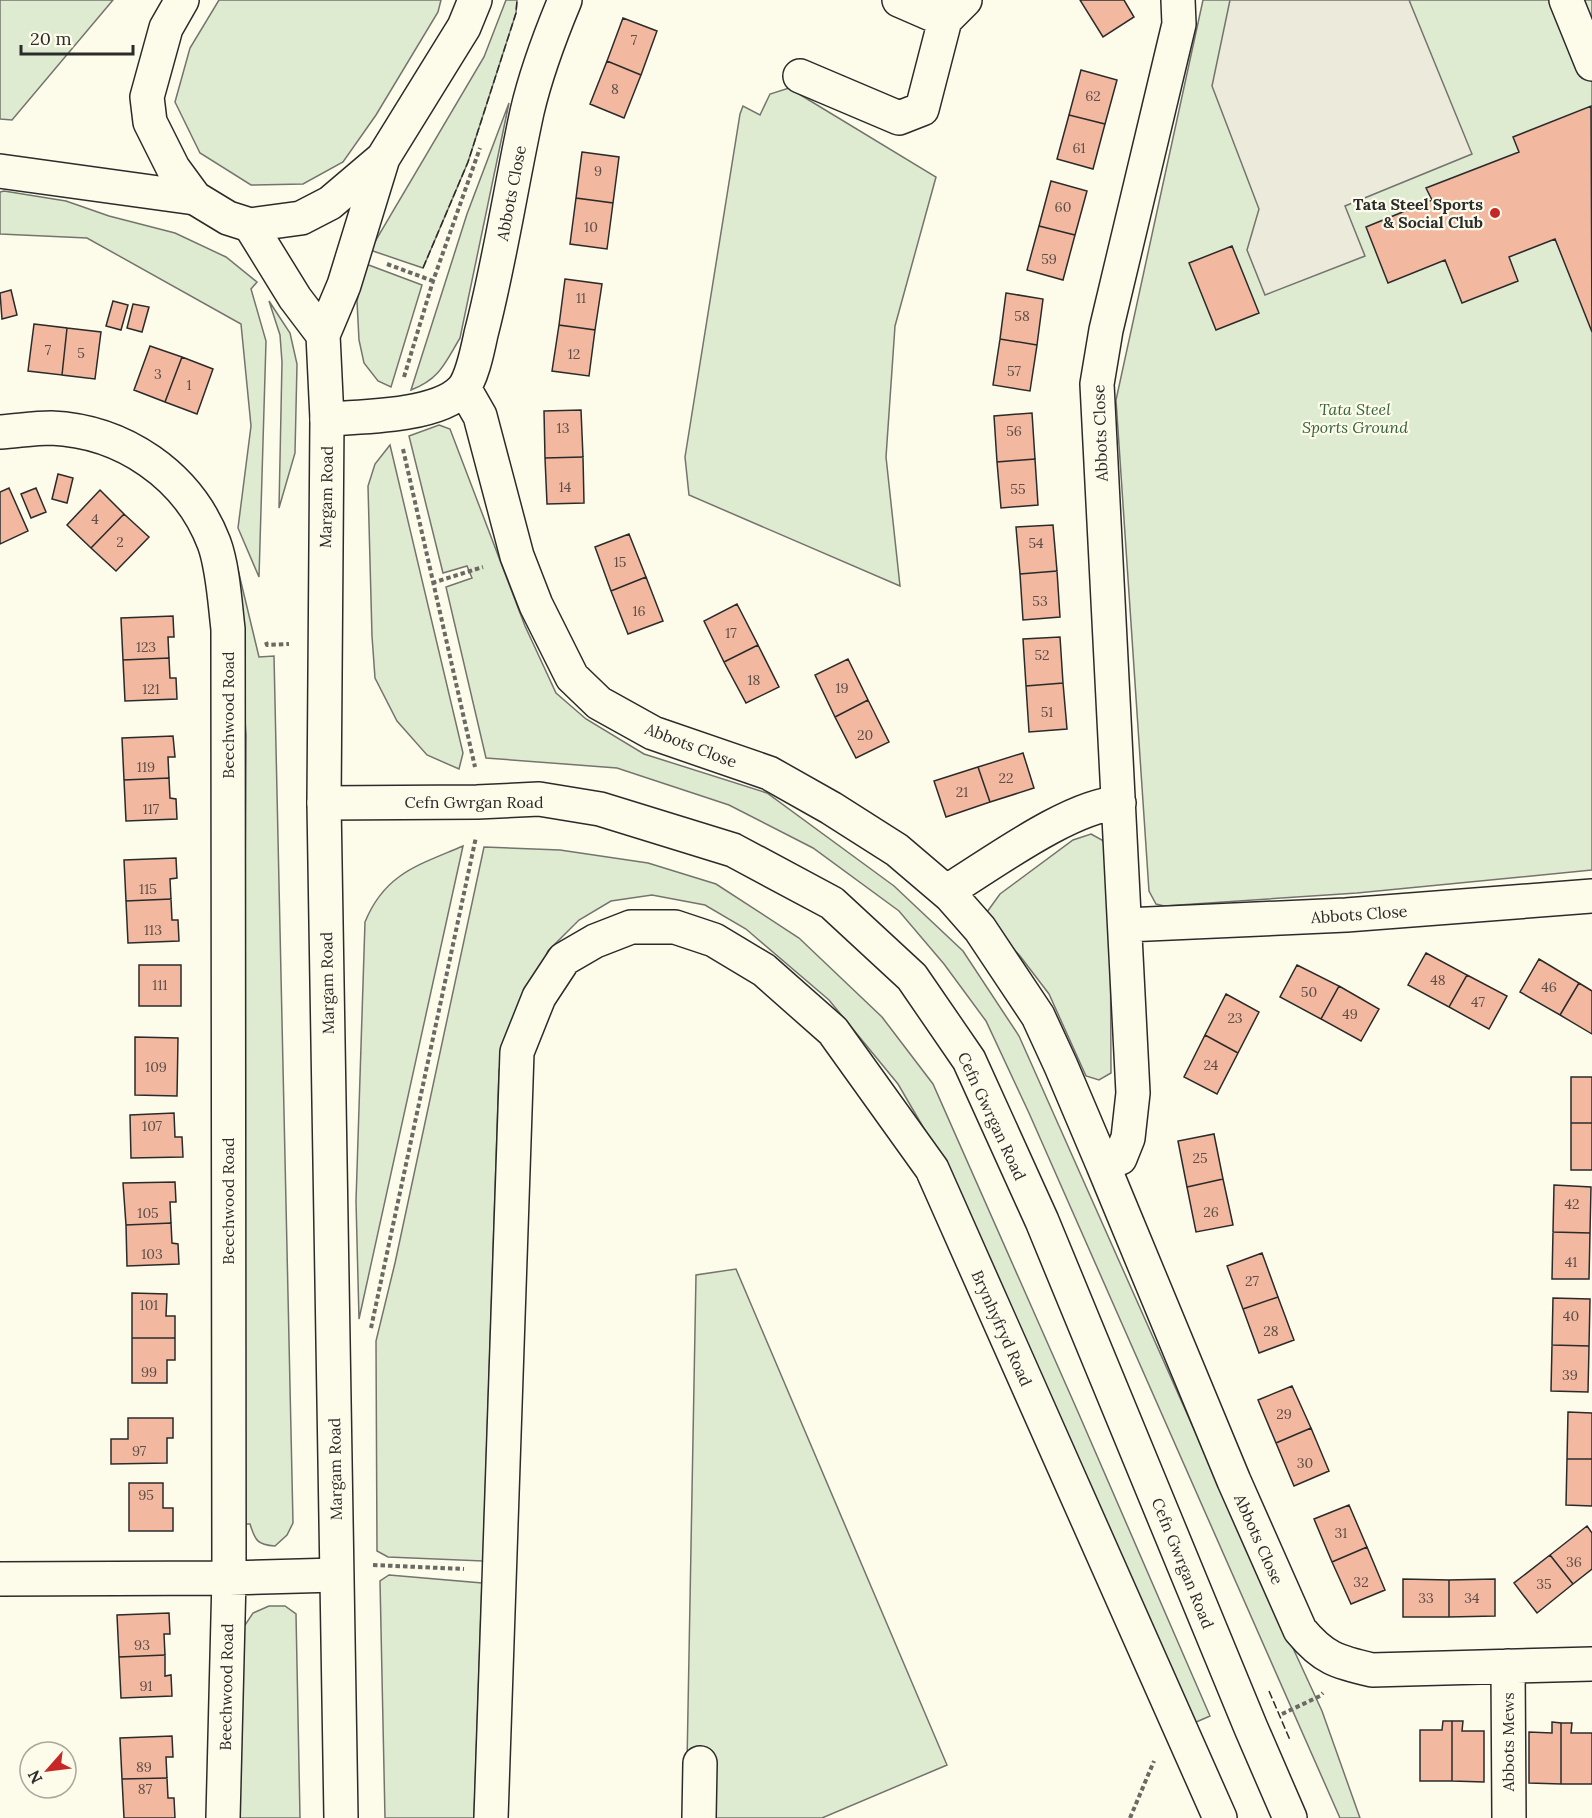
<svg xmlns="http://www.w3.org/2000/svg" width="1592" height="1818" viewBox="0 0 1592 1818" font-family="Lora,serif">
<rect width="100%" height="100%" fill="#fdfbea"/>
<path fill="#deebd1" stroke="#74746e" stroke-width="1.5" d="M0 0H113L12 120 0 119Z
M219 0H441L438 12 376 115 343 162 303 184 251 185 200 153 175 102 190 48Z
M506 0H517L516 13 468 162 423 268 370 250 484 57Z
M1203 0H1592V870L1357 893 1164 906 1156 904 1149 891 1116 400Z
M789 88 936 177 895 326 886 457 900 586 689 495 685 457 740 114 743 106 760 115 770 94Z
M509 103 460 338C445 363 440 379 411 390L467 214Z
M4 191 66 201 109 216 175 233 226 257 257 282 251 289 266 341 259 577 238 528 251 426 241 324 87 238 0 234V192Z
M366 264 422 285 391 387 378 381 364 363 359 340 357 301Z
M269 301 290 333 297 364 295 453 279 508 282 362 280 335Z
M439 425 450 429 525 626 556 693 586 719 644 754 767 793 894 886 963 951 1019 1036 1245 1544 1322 1711 1360 1818H1340L1029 1113 986 1021 944 964 899 911 813 848 729 805 617 768 486 758 446 587 472 578 467 566 443 573 409 436Z
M390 445 463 753 459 769 427 755 397 721 375 678 372 636 368 486 375 464Z
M234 553 259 657 274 656 293 1523 287 1535 275 1546C257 1545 255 1540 250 1524H241L246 735Z
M1091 834 1102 840 1110 853 1111 1073 1099 1080 1086 1076 1049 994 1020 956 989 922 987 912 1000 894 1073 840Z
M463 846 359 1319 356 1201 365 922C385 873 419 865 463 846Z
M484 847 560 850 648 863 716 884 799 938 882 1017 933 1084 1078 1412 1210 1716 1194 1723 950 1173 898 1084 829 1000 746 929 705 905 652 895 611 901 579 920 548 951 499 1070 483 1561 388 1557 377 1551 376 1341 395 1263Z
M736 1269 947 1765 822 1818H686L696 1275Z
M389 1575 482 1583 474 1818H385L380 1581Z
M269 1606H285L296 1614 300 1818H239L243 1628 253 1613Z"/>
<path fill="#eceadb" stroke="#74746e" stroke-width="1.5" d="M1230 0H1409L1472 154 1345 206 1365 256 1265 295 1247 250 1259 209 1212 86Z"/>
<path fill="#f2b8a0" stroke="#2b2b2b" stroke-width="1.5" d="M1080 0H1124L1134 17 1103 37Z
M623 18 657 31 641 75 607 61Z
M607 61 641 75 624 118 590 104Z
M1081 70 1117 80 1105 124 1069 115Z
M1591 106 1592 332 1555 239 1509 257 1518 281 1462 303 1445 260 1388 283 1366 227 1432 200 1426 188 1519 152 1513 137Z
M1069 115 1105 124 1093 169 1057 159Z
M582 152 619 157 613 203 576 198Z
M1051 181 1087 191 1075 235 1039 226Z
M576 198 613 203 607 249 570 244Z
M1039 226 1075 235 1063 280 1027 270Z
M1232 246 1259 313 1216 330 1189 263Z
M565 279 602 284 595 330 559 325Z
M11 290 17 315 2 319 0 293Z
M1006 293 1043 299 1037 345 1000 339Z
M113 301 128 305 121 330 106 326Z
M133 304 149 307 142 332 127 328Z
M34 324 67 328 62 375 28 371Z
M559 325 595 330 589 376 552 371Z
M67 328 101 332 95 379 62 375Z
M1000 339 1037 345 1030 391 993 385Z
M150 346 182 357 165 402 134 390Z
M182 357 213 369 197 414 165 402Z
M581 410 583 457 545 458 544 411Z
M1032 413 1035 459 997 462 994 416Z
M583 457 584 503 547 504 545 458Z
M1035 459 1038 505 1001 508 997 462Z
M58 474 73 478 67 503 52 499Z
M9 488 28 531 0 544V492Z
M36 488 46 512 31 518 21 494Z
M100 490 124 514 91 548 67 525Z
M124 514 149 537 116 571 91 548Z
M1053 525 1057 571 1020 574 1016 527Z
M629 534 646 577 611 591 595 547Z
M1057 571 1060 617 1023 620 1020 574Z
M646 577 663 621 628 634 611 591Z
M737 604 758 645 724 662 704 621Z
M173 616 174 637H168L169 658 123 660 121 618Z
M1060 637 1063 683 1026 686 1023 639Z
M758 645 779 687 746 703 724 662Z
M169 658 170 678H176L177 699 125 701 123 660Z
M848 659 868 700 835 717 815 675Z
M1063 683 1067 729 1029 732 1026 686Z
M868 700 889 742 856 758 835 717Z
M173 736 175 757H168L169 778 124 780 122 738Z
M1023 753 1034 788 990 802 978 767Z
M978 767 990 802 946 817 934 781Z
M169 778 170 798 176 799 177 819 126 821 124 780Z
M176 858 177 878 170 879 171 899 126 901 124 860Z
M171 899 172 920H178L179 941 128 943 126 901Z
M1426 953 1467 975 1449 1007 1408 985Z
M1539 959 1579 983 1560 1015 1520 992Z
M139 965H181V1006H139Z
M1297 965 1339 986 1321 1019 1280 997Z
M1467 975 1507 996 1489 1029 1449 1007Z
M1579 983 1592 991V1034L1560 1015Z
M1339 986 1379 1009 1361 1041 1321 1019Z
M1226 994 1259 1012 1238 1053 1205 1035Z
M1205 1035 1238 1053 1217 1094 1184 1077Z
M135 1037 178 1038 177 1096 135 1095Z
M1571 1077H1592V1123H1571Z
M174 1113 175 1137H182L183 1157 131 1158 130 1115Z
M1571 1123H1592V1170H1571Z
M1214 1134 1223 1179 1187 1187 1178 1141Z
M1223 1179 1233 1225 1196 1232 1187 1187Z
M175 1182 176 1202H170L171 1223 126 1225 123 1183Z
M1554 1185 1591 1187 1590 1233 1553 1232Z
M171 1223 172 1243 178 1244 179 1264 127 1266 126 1225Z
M1553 1232 1590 1233 1589 1279H1552Z
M1262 1253 1278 1297 1243 1309 1227 1266Z
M132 1293 167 1294 166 1316H175V1338H132Z
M1278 1297 1294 1340 1259 1353 1243 1309Z
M1553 1298 1590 1299 1589 1346 1552 1345Z
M132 1338H175V1360H167V1383H132Z
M1552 1345 1589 1346 1588 1392 1551 1391Z
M1292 1386 1311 1428 1276 1443 1258 1400Z
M1568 1412 1592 1413V1459H1567Z
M128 1418H173V1438H167V1463L111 1464V1439H128Z
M1311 1428 1329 1471 1294 1486 1276 1443Z
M1567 1459H1592V1506L1566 1505Z
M129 1483H163V1508H173V1531H129Z
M1349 1505 1367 1547 1332 1562 1314 1519Z
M1587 1526 1592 1533V1569L1573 1584 1550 1555Z
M1367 1547 1385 1590 1351 1604 1332 1562Z
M1550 1555 1573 1584 1537 1613 1514 1583Z
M1403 1579 1449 1580V1617H1403Z
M1495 1579V1616L1449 1617V1580Z
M169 1613 170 1634H164L165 1655 119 1657 117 1615Z
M165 1655V1676L171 1675 172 1696 121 1698 119 1657Z
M1443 1721H1452V1781H1420V1730H1442Z
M1452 1721H1463L1462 1731H1484V1782L1452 1781Z
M1552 1722 1561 1723V1784L1529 1783V1732L1552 1733Z
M1561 1723H1572L1571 1733H1592V1784H1561Z
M172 1736 173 1757H166L167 1778 122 1779 120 1738Z
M167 1778 168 1798H174L175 1818H124L122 1779Z"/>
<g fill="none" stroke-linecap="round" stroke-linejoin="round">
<g stroke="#2b2b2b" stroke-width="36">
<path id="minor" d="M899 0 945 20
M1178 0 1179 24 1106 330 1097 384 1133 1093 1128 1138 1120 1158 1103 1165 1234 1481 1300 1630C1323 1658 1337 1662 1372 1670L1592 1664
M1566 0 1592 64
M800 76 899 118 922 109 945 20 965 0
M464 388 480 416 517 556 536 605 572 677 599 703 653 733 769 773 831 808 897 850 951 896 980 929 1038 1016 1061 1066 1103 1165
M327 419C362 417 438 416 462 390 472 379 478 348 481 334 500 261 511 186 527 112 536 73 550 36 565 0
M0 432C17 431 34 428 51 428 123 431 188 475 214 543 223 567 225 604 228 629L229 1578 223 1818
M324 803 477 802 539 799 600 809 733 850 832 903 912 977 969 1060 1042 1221 1251 1728 1290 1818
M951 896 957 885C997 860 1073 805 1119 803
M1126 925 1346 915 1592 896
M0 1579 229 1578 336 1575
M1508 1666 1509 1818
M491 1818 517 1052 539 997 564 959 595 941 631 927H675L714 940 764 970 833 1031 932 1169 1220 1818
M699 1818 700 1763"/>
</g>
<g stroke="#2b2b2b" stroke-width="36">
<path id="major" d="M182 0 166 28 147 97 150 122 173 168 195 198 228 218 250 225 301 218 330 203 383 158 464 27 475 0
M250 225 295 298 323 335
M341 1818 324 803 327 419 323 335 344 285 383 158"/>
</g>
<g stroke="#2b2b2b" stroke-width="36">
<path id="highway" d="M0 171 195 198"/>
</g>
<path stroke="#6a6964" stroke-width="4" stroke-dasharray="4.5 3" stroke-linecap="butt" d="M387 264 433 281
M404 377 433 281 480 148
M403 449 475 767
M432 583 483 567
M266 642 267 645 289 644
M371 1328 476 837
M373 1565 464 1569
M1282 1714 1320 1696 1323 1693
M1130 1818 1154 1761"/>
<use href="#minor" stroke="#fdfbea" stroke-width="33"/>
<use href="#major" stroke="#fdfbea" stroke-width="33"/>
<use href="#highway" stroke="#fdfbea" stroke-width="33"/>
<path stroke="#2b2b2b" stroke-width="1.5" stroke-dasharray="8 3" stroke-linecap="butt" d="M423 268 468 162 516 13 517 0
M1269 1691 1290 1740"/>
</g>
<circle fill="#c62828" stroke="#fdfbea" stroke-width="2" cx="1495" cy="213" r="6"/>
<g text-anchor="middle" stroke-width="4.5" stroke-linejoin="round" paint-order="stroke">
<g font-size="14" fill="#5d4e48">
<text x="634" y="45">7</text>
<text x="615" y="94">8</text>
<text x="1093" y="101">62</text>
<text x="1079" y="153">61</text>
<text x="598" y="176">9</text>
<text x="1063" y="212">60</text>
<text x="591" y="232">10</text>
<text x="1049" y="264">59</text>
<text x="581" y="303">11</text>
<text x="1022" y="321">58</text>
<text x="48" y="355">7</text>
<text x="81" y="358">5</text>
<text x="574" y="359">12</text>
<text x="1014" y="376">57</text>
<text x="158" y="379">3</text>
<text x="189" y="390">1</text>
<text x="563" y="433">13</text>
<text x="1014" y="436">56</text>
<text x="565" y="492">14</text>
<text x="1018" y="494">55</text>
<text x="95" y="524">4</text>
<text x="120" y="547">2</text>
<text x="1036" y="548">54</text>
<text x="620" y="567">15</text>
<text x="1040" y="606">53</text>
<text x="639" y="616">16</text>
<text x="731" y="638">17</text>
<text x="146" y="652">123</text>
<text x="1042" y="660">52</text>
<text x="754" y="685">18</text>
<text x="842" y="693">19</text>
<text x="151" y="694">121</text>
<text x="1047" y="717">51</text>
<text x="865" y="740">20</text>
<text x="146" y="772">119</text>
<text x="1006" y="783">22</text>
<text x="962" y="797">21</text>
<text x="151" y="814">117</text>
<text x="148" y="894">115</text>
<text x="153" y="935">113</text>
<text x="1438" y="985">48</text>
<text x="160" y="990">111</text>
<text x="1549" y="992">46</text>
<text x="1309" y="997">50</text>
<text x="1478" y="1007">47</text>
<text x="1350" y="1019">49</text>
<text x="1235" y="1023">23</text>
<text x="1211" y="1070">24</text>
<text x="156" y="1072">109</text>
<text x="152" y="1131">107</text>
<text x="1200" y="1163">25</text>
<text x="1572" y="1209">42</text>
<text x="1211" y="1217">26</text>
<text x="148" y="1218">105</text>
<text x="152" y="1259">103</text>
<text x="1571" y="1267">41</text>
<text x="1252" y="1286">27</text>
<text x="149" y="1310">101</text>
<text x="1571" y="1321">40</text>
<text x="1271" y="1336">28</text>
<text x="149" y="1377">99</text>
<text x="1570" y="1380">39</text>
<text x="1284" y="1419">29</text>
<text x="139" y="1456">97</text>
<text x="1305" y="1468">30</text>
<text x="146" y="1500">95</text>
<text x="1341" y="1538">31</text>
<text x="1574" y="1567">36</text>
<text x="1361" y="1587">32</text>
<text x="1544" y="1589">35</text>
<text x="1426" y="1603">33</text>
<text x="1472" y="1603">34</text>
<text x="142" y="1650">93</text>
<text x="146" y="1691">91</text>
<text x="144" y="1772">89</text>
<text x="145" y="1794">87</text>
</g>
<g font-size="16" fill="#2b2b2b" stroke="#fdfbea">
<text transform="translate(511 193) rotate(-79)" y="6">Abbots Close</text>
<text transform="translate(1100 433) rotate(-92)" y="6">Abbots Close</text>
<text transform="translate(326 497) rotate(-89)" y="6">Margam Road</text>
<text transform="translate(228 715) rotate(-90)" y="6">Beechwood Road</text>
<text transform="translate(691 745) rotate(21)" y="6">Abbots Close</text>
<text x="474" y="808">Cefn Gwrgan Road</text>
<text transform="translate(1359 914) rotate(-4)" y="6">Abbots Close</text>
<text transform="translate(327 983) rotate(-91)" y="6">Margam Road</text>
<text transform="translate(992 1116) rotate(65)" y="6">Cefn Gwrgan Road</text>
<text transform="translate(228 1201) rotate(-90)" y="6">Beechwood Road</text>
<text transform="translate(1002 1328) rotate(66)" y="6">Brynhyfryd Road</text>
<text transform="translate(335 1469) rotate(-91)" y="6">Margam Road</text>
<text transform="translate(1259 1539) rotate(66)" y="6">Abbots Close</text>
<text transform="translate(1183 1563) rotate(68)" y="6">Cefn Gwrgan Road</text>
<text transform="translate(226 1687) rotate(-89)" y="6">Beechwood Road</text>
<text transform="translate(1508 1742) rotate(-90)" y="6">Abbots Mews</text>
</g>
<g font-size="16" font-weight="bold" fill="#2b2b2b" stroke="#fdfbea" text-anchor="end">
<text x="1483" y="210">Tata Steel Sports<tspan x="1483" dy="18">&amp; Social Club</tspan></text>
</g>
<g font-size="16" font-style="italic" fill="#34623c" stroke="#fdfbea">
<text x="1355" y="415">Tata Steel<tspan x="1355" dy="18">Sports Ground</tspan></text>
</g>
</g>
<g transform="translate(48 1770) rotate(242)"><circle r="28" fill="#fdfbea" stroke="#a9a89e" stroke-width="1.5"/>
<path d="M0-4.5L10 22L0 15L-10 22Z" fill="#c62828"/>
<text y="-9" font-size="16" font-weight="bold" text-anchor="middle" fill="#2b2b2b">N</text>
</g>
<path d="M21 45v9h112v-9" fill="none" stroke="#2b2b2b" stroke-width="3"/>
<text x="30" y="45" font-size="18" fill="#2b2b2b" stroke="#fdfbea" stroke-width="4.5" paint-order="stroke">20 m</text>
</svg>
